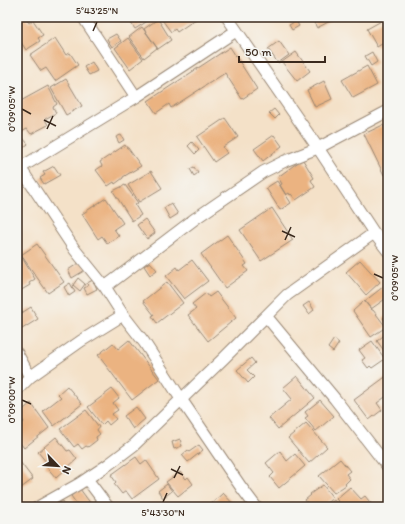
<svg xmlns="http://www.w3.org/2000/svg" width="405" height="524" viewBox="0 0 405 524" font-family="Itim,sans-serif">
<rect width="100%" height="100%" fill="#f6f6f2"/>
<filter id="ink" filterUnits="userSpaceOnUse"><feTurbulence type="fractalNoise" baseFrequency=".025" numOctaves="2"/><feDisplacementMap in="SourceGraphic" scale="8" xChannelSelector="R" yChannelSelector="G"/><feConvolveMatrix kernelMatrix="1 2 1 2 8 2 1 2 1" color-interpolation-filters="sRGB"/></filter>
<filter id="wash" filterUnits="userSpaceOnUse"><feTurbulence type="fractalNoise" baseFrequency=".012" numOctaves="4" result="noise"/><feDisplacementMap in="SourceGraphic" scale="16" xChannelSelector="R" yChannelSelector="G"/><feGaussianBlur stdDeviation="0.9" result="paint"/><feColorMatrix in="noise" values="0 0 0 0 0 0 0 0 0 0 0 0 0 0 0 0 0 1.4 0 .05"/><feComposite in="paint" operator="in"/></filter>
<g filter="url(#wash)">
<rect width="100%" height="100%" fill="#f4e1c8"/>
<g id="blocks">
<path fill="#ebb381" d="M17 17H25L29 23 33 20 43 35 38 38 40 41 26 50 17 36 19 33 17 30Z
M127 17H154L135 29Z
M160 17H199L177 32 175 29 171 32Z
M311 17H331L332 20 317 28Z
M158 19 171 40 158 49 144 29Z
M383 20 388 29V40L377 47 367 29Z
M296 21 299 26 292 30 289 25Z
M142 27 157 48 144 58 129 37Z
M116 34 121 41 112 47 107 39Z
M55 38 66 55 70 53 78 65 55 81 46 68 41 71 30 55Z
M128 38 143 59 130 69 115 48Z
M279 41 289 55 278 63 268 49Z
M230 47 257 89 242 99 225 73 171 108 169 104 156 113 148 101Z
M296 52 310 71 297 81 282 62Z
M372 52 377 62 371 66 365 56Z
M92 62 97 71 89 75 84 67Z
M367 66 377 85 353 98 342 80Z
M66 79 82 106 66 115 51 88Z
M324 81 332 99 315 107 307 90Z
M48 86 57 104 53 107 56 113 45 119 48 125 31 134 27 129 18 134 17 131V103Z
M274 109 279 115 275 119 269 113Z
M225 118 238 137 223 147 227 153 214 162 197 137Z
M383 125 388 135V173L384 175 364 134Z
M121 135 124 140 119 143 116 137Z
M274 135 282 146 263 161 254 149Z
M23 138 28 144 23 148 18 142Z
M192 142 199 150 195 154 188 146Z
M125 145 127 148H128L141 166 123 177V178L115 184 114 182 108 186 96 170 102 166 100 162Z
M303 160 314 178 311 180 315 187 296 200 291 194 290 195 289 193 286 195 280 185 282 184 278 177 297 163Z
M54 166 60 175 44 184 40 178 45 175 43 172Z
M194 167 198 173 194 176 190 169Z
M151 171 162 188 139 202 128 185Z
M277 181 291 203 280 210 266 188Z
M125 185 138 203 135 205 141 215 132 221 113 191Z
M106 198 123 223 114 229 119 236 107 243 102 236 98 239 82 214Z
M171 203 178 214 170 219 164 208Z
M272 208 293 240 261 261 240 230Z
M145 219 155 233 147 239 137 225Z
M227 235 247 264 244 266 248 271 225 288 201 254Z
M37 244 64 282 48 293 21 255Z
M21 256 35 279 29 283 30 285 18 292 17 290V258Z
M192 260 208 281 184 299 166 276 177 267 179 270Z
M360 260 380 282 366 295 346 272Z
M82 261 87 269 72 278 68 270Z
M150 262 157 270 150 275 144 266Z
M78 278 85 284 80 291 73 285Z
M93 280 97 289 87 294 84 288 88 286 87 283Z
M167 282 183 303 157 323 152 316 154 315 143 301Z
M70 283 75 292 69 296 64 287Z
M388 283V297L371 309 365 301Z
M216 292 236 318 208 341 188 315 196 309 192 304 206 293 209 297Z
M364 301 372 310H373L386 327 371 337 353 311Z
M309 302 314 310 309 314 303 306Z
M31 307 38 319 22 329 17 321V316Z
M388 314V326L383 318Z
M388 332V356L377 341Z
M334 339 339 343 333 352 328 348Z
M129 340 159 379 132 400 98 355 113 343 118 349Z
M372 341 385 359 372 368 370 366 368 368 362 360 365 358 359 350Z
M251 358 255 363 247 370 254 377 248 383 237 370Z
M388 375V395L377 403 382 410 369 420 354 400Z
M297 376 315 398 278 429 269 418 292 399 283 388Z
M67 386 82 404 54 426 43 411 61 397 58 394Z
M112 389 119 398 113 403 118 410 112 414 116 419 109 425 106 421 102 425 88 407Z
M320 400 334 416 316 431 305 418 308 416 305 412Z
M31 403 49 428 24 448 17 439V428L24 422 18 414Z
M136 407 145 419 133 429 124 416Z
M86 410 99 427 97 430 100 434 96 437 97 440 88 447 86 446 82 449 78 444 74 447 60 429Z
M306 423 327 447 309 463 288 438Z
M56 437 67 451 70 450 77 459 56 478 45 465 47 463 38 452Z
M180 439 182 446 174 449 172 442Z
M199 445 203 450 188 462 182 455 188 450 189 452Z
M280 451 287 461 295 454 305 466 279 488 270 477 274 473 266 463Z
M136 457 141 464 146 460 159 479 132 499 126 491 122 494 114 484 116 482 111 475Z
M17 458 33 479 17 491Z
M340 459 350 471 346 474 350 479 345 484 346 485 334 493 319 476Z
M180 472 186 479 188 477 193 484 178 496 166 482Z
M167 484 172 491 163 498 158 491Z
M323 485 333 498 321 507H310L305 500 311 495 310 494Z
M350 487 361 499 365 496 373 506 372 507H348L345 504 343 506 336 499Z
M80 489 91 504 87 507H79L71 496Z
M223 493 236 507H208Z
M334 500 340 507H325Z
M63 501 67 507H52Z"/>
</g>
</g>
<g filter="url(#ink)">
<use href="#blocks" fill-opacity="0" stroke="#988673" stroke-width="1"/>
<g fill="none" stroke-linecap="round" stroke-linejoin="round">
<g stroke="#988673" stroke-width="13">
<path id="street" d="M83 17 136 97
M227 17 318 148 374 233 388 251
M17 163 75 250 105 287 123 315 144 342 181 399 241 487 256 507
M20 168 136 97 236 31
M105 287 196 218 263 172 285 161 318 148 388 111
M266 316 335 399 388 467
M17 353 30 377
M17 390 30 377 81 341 123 315
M87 479 108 507
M38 507 79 484 109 464 134 445 224 358 287 295 374 233"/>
</g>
<use href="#street" stroke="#fff" stroke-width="11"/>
</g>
</g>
<path fill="none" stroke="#3b2a1e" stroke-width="1.5" d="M93 31 97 22M22 109 31 114M44 120 56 126M47 129 53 116M282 231 295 237M285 240 291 227M374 274 383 278M22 400 31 404M171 469 183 475M174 478 180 466M163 502 167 493"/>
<rect width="405" height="524" fill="none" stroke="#f6f6f2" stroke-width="44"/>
<g transform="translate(58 466) rotate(115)" stroke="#f6f6f2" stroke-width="3" paint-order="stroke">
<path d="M0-3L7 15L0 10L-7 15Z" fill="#3b2a1e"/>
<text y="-6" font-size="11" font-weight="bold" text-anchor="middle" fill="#3b2a1e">N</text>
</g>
<path d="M239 56v6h86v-6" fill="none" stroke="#3b2a1e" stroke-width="2"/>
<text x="245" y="56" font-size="12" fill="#3b2a1e" stroke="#f6f6f2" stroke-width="3" paint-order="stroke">50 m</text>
<rect x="22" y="22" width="361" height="480" fill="none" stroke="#3b2a1e" stroke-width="1.5"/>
<g font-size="10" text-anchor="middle" fill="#3b2a1e">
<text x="97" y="14">5°43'25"N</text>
<text transform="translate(11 109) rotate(-90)" y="4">0°09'05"W</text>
<text transform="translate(394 278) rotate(-90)" y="4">0°09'05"W</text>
<text transform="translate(11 400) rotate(-90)" y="4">0°09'00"W</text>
<text x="163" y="516">5°43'30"N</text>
</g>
</svg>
